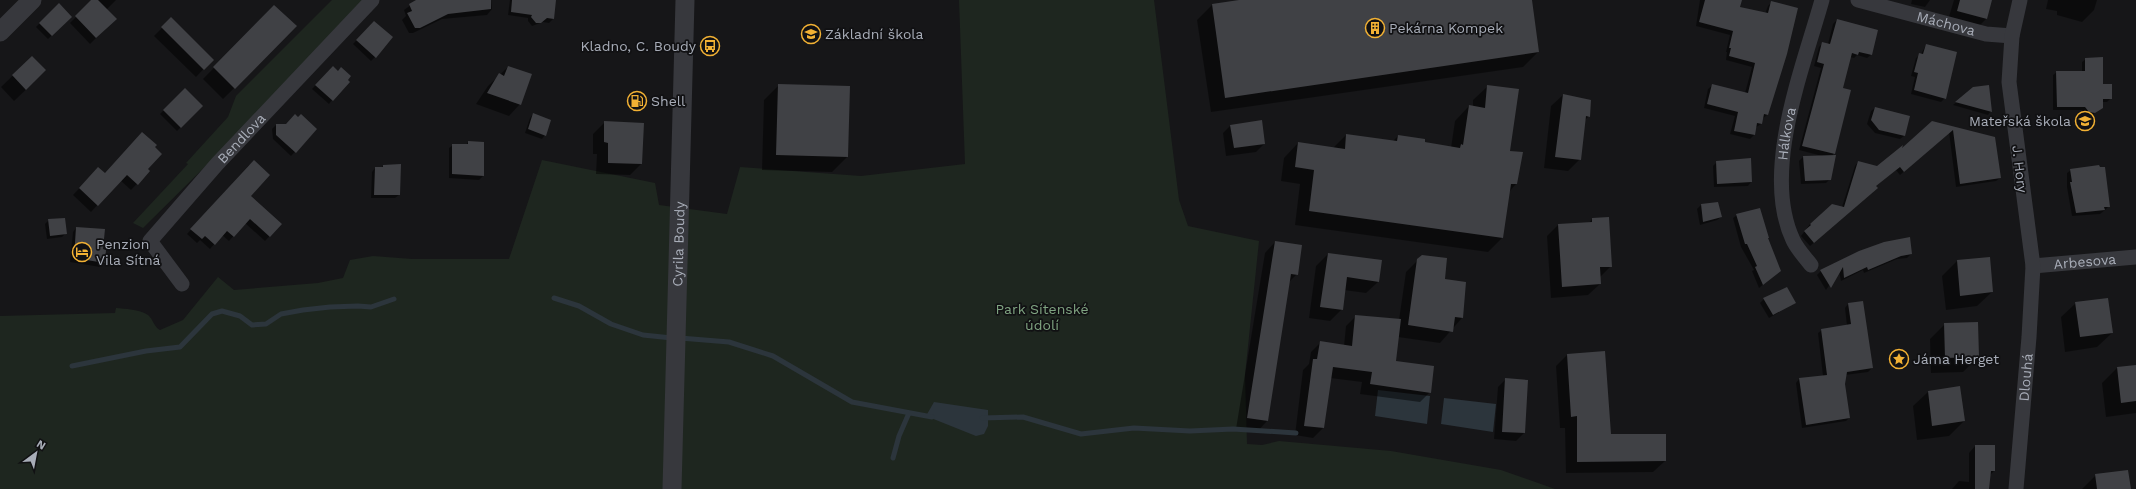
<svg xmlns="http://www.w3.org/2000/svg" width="2136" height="489" viewBox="0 0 2136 489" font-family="'Work Sans',sans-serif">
<rect width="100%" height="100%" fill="#161618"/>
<path fill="#1e261f" d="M332 0H363L239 133 146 225 143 228 133 223 188 164 186 163 228 117 236 96Z
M959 0H1154L1179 200 1188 226 1259 241 1245 375 1247 444 1262 445 1279 441 1391 451 1501 470 1555 489H0V316L115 313 116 308C125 309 139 309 148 315 153 319 154 327 160 330L183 320 218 277 234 290 318 283 343 278 350 260 373 256 412 259H509L542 160 655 183 659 205 727 214 740 167 861 176 965 164Z"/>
<path fill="#2c353c" d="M1378 390 1430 396 1427 424 1375 416Z
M1444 398 1496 404 1493 432 1441 424Z
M934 402 988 410V426L984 434 976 436 926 416Z"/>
<path fill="#0007" d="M93 0H116L106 10 115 19 90 44 70 23Z
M418 0H491L492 9 487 15 442 19 413 33H409L402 20 406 16 404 10Z
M510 0H555L553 19 549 23 543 22 532 26 528 21V18L508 15Z
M1246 0H1531L1538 52 1523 67 1211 112 1197 20 1212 5Z
M1700 0H1741L1739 8 1765 14 1768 6 1772 2 1786 54 1767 115 1762 119 1761 124 1755 128 1754 135 1750 139 1730 134 1735 116 1704 108 1708 89 1713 85 1745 93 1752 67 1726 60 1727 52H1726L1730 35 1696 26Z
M1912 0H1930L1925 7 1911 4Z
M1954 0H1991L1986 19 1977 28 1948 20Z
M2048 0H2097L2094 10 2082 22 2057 15V11L2046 9Z
M59 4 71 17 48 39 36 27Z
M274 7 296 27 223 99 203 79Z
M171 19 212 60 196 77 154 36Z
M1837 20 1871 55 1867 58 1857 55 1854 58 1850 57 1841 89 1830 179 1826 183 1801 184 1799 161 1803 157H1826L1799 150 1821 68 1814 66 1819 47 1823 43 1828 44 1833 24Z
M374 22 375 57 371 61 353 44Z
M1926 45 1945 98 1941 102 1911 94 1915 77 1911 76 1916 58 1921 54Z
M32 57 34 82 14 101 1 87Z
M2086 59 2111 98 2107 102H2102V107L2091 116 2081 110H2053V75L2057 72H2082V62Z
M333 67 332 100 329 104 312 89Z
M508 67 520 104 509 116 476 104 488 86Z
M779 85 849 87 847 157 832 172 762 170 764 100Z
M1488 86 1516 184 1509 192 1502 238 1488 252 1295 225 1300 184 1281 181 1284 158 1298 143 1333 148 1346 135 1393 141 1398 136 1451 148 1455 121 1469 106 1473 107V100Z
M1973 88 1991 111 1988 115 1953 105Z
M185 89 202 106 177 131 160 114Z
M1563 95 1589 116 1584 121 1580 159 1568 171 1544 168 1551 106Z
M1875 108 1904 136 1900 139 1875 133 1867 124 1871 111Z
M533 114 545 135 542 139 525 133 530 118Z
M605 122 641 164 630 175 596 174 597 154H593V134Z
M1932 122 1994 138 2000 178 1996 181 1956 187 1949 132 1900 175 1896 170 1875 186 1873 192 1810 246 1801 236 1810 224 1842 207 1855 166 1858 162 1877 167 1900 151Z
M276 125 316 129 291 156 273 139 272 129Z
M1230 126 1264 144 1256 152 1226 156 1223 133Z
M468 142 483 176 479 180 449 178V148L453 145H466Z
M1717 162 1751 182 1748 186 1714 187 1713 166Z
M249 165V196L281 224 265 241 245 223 229 241 222 235 210 249 200 240 197 243 187 234Z
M383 166 399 195 395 198H371L372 172 375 168H381Z
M146 169 149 171 131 190 120 180 91 212 73 195 92 175Z
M2071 170 2109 206 2105 210 2100 214 2072 216 2067 187V173Z
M1717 203 1721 217 1717 220 1700 225 1697 209 1701 205Z
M1737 215 1767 239 1776 274 1759 288 1752 271 1754 270 1741 247 1733 218Z
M1592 219 1611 266 1599 278 1600 284 1588 295 1551 298 1547 236 1558 225 1589 223Z
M49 220 66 233 62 237 47 239 45 224Z
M76 228 105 250 104 263 100 267 70 262 73 232Z
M1275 242 1297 274 1289 282 1267 421 1257 432 1236 429 1265 253Z
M1328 254 1380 261 1378 282 1366 293 1344 290 1342 309 1330 321 1309 318 1316 266Z
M1911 254 1907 258 1897 259 1864 273 1863 270 1841 281 1839 271 1826 290 1817 275 1821 271Z
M1418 260 1444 279 1465 283 1462 318 1440 343 1398 337 1395 362 1430 392 1420 402 1360 394 1362 382 1330 378 1323 428 1313 438 1295 435 1303 370 1309 364 1311 352 1321 342 1344 346 1346 326 1356 316 1399 320 1406 272Z
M1957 261 1992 292 1977 306 1946 310 1942 276Z
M1764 299 1795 303 1769 318 1760 303Z
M2076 303 2112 333 2097 347 2065 352 2061 317Z
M1848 304 1872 368 1868 372 1845 375 1844 384 1849 418 1846 421 1802 428 1796 383 1799 379 1823 376 1818 333 1822 330 1847 326 1845 308Z
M1945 324 1978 357 1963 372 1931 373 1930 339Z
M1567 355 1610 435 1665 461 1653 472 1566 473 1565 428H1560L1556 366Z
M2136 366V413L2106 417 2102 383 2117 368Z
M1506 379 1524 433 1516 441 1494 439 1498 387Z
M1960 388 1964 421 1949 436 1917 440 1913 406 1928 392Z
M1975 446H1994V471L1990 475 1988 489H1952L1959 481 1969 482V453Z
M2096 475 2130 489H2082Z"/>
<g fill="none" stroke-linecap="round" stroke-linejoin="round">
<path stroke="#2c353c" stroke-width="5" d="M554 298 579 306 611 324 643 335 672 338
M680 338 729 342 773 356 852 402 932 417
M72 366 146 351 180 347 212 314 222 311 240 316 252 325 266 324 281 314 303 310 330 307 358 306 371 307 394 299
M982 418 1023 417 1081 434 1134 428 1190 431 1233 429 1296 433
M893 458 899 436 909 413"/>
</g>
<path fill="#404145" d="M91 0H98L117 19 96 38 75 16Z
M416 0H491V9L448 14 420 28H415L407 13 412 11 409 4Z
M512 0H556L554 19 547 18 541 23H536L531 17 532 15 511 12Z
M1239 0H1532L1539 52 1225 98 1212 4Z
M1705 0H1742L1740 7 1768 13 1771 1 1798 8 1787 54 1768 115 1764 114 1762 124 1757 123 1755 135 1734 131 1738 112 1707 104 1712 84 1748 93 1755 63 1729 56 1731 48H1729L1733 31 1699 22Z
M1960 0H1992L1987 19 1957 11Z
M59 3 72 17 52 36 39 23Z
M274 5 297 26 235 89 213 67Z
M171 17 214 60 204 70 161 27Z
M1837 19 1878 30 1872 55 1859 52 1858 55 1852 53 1843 88 1851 90 1835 154 1802 146 1824 64 1817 62 1822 42 1830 44Z
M374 21 393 37 376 58 356 40Z
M1926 44 1957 52 1946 99 1914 90 1918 73 1914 72 1919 53 1923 54Z
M32 56 46 70 26 90 12 75Z
M2103 57V84H2112V99H2103V108L2095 113 2089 112 2085 107H2057L2056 71H2085V58Z
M333 66 338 71 341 67 351 76 348 80 350 82 333 101 315 85Z
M508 66 532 74 521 105 487 93 499 73 504 76Z
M778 84 850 86 848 157 776 155Z
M1487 85 1519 89 1510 151 1523 152 1517 184H1511L1503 238 1309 211 1314 170 1295 167 1298 142 1345 149 1346 134 1397 141 1398 135 1425 139V142L1460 148 1461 144 1463 145 1469 105 1485 108Z
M1989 85 1992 112 1955 102 1973 87Z
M185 88 203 106 181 128 163 110Z
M1563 94 1591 100 1590 117 1586 116 1581 160 1555 157Z
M1875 107 1910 116 1905 136 1879 130 1871 120Z
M533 113 551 120 546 136 528 129Z
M295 114 298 117 301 114 317 129 296 153 276 135V124H286Z
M1262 120 1265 144 1234 148 1230 125Z
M604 121 644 123 642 164 608 163V143L604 142Z
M1932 121 1995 137 2001 178 1960 184 1953 130 1904 172 1900 167 1876 186 1878 188 1814 243 1804 231 1811 225 1810 224 1832 204 1844 207 1858 161 1877 166 1903 145 1902 148Z
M142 132 157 145 155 147 162 154 148 169 150 171 138 185 127 175 98 206 79 188 98 167 105 173Z
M468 141 484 142V176L452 174V144H468Z
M1836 155 1831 180 1805 181 1803 156Z
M1751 158 1752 182 1717 184 1716 161Z
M254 160 270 175 251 196 282 224 270 237 250 219 234 237 227 231 215 245 205 236 202 239 190 229Z
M401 164 400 195H374L375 167H383V165Z
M2099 165 2100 167H2105L2110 207H2104L2105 210 2076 213 2070 182H2072L2070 169Z
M1718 202 1722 217 1703 222 1701 204Z
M1760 208 1769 238H1768L1781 271 1763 285 1755 267 1757 266 1747 244H1745L1736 214Z
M1609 217 1612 267H1600L1601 284 1562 287 1558 224 1592 222V218Z
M65 218 67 234 50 236 48 219Z
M76 227 105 229 103 249 106 250 105 263 74 258Z
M1910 237 1912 254 1901 256 1868 270 1867 267 1844 278 1843 267 1831 288 1820 270 1859 251 1884 242Z
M1275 241 1302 245 1298 275 1291 274 1268 421 1247 418Z
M1328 253 1382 260 1379 282 1347 277 1343 310 1320 307Z
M1422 255 1447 258 1445 279 1466 282 1463 318 1455 317 1453 332 1408 325 1417 259Z
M1990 257 1993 292 1960 296 1957 260Z
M1787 287 1796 303 1773 315 1763 298Z
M2108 298 2113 333 2080 337 2075 302Z
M1863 301 1873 368 1847 372 1845 384 1850 418 1806 425 1799 378 1827 375 1821 329 1851 324 1848 303Z
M1355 315 1401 319 1396 361 1434 366 1431 393 1370 384 1372 372 1333 367 1324 428 1304 426 1313 359H1317L1320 341 1352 346Z
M1978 322 1979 357 1945 358 1944 323Z
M1605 351 1611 434H1666V461L1577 462V416L1571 417 1567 354Z
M2136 365V401L2121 403 2117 367Z
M1505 378 1528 380 1525 433 1502 432Z
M1960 386 1965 421 1932 426 1928 391Z
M1975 445H1995V471H1991L1989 489H1975Z
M2128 470 2131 489H2097L2095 474Z"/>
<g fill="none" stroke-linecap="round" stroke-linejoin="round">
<g stroke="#37383d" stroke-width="15">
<path id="s1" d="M1858 0 1986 34 2012 36"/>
<path id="s2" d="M1811 265C1805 257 1797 249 1793 240 1761 172 1803 68 1822 0"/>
<path id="s3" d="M2033 266 2136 257"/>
<path id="s4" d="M182 284 150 241 217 164 372 0"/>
<path id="s5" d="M2016 489 2029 337 2033 266 2009 82 2012 36 2020 0"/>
</g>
<g stroke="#37383d" stroke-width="19">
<path d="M0 32 32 0"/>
<path id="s6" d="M672 489 685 0"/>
</g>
</g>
<defs>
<g id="building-ring" transform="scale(1)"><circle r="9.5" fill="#111113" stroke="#f2b134" stroke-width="1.5"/><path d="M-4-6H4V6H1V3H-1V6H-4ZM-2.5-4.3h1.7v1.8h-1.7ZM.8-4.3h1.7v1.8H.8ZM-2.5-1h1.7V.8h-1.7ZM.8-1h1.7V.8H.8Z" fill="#f2b134"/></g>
<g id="school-ring" transform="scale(1)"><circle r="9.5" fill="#111113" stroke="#f2b134" stroke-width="1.5"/><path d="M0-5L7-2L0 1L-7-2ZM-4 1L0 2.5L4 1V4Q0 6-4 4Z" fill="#f2b134"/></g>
<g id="bus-ring" transform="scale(1)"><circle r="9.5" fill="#111113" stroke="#f2b134" stroke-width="1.5"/><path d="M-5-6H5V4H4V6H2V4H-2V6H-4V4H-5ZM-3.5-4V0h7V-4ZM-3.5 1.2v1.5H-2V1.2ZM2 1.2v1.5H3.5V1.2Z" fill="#f2b134"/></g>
<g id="fuel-ring" transform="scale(1)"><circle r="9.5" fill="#111113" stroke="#f2b134" stroke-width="1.5"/><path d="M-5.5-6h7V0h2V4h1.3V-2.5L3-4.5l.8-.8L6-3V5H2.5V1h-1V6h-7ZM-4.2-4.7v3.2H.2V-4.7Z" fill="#f2b134"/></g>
<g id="hotel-ring" transform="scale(1)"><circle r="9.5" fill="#111113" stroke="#f2b134" stroke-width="1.5"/><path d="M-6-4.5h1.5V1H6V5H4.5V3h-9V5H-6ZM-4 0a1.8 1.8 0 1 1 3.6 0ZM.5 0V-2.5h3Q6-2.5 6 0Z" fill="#f2b134"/></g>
<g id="sight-ring" transform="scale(1)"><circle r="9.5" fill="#111113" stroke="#f2b134" stroke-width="1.5"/><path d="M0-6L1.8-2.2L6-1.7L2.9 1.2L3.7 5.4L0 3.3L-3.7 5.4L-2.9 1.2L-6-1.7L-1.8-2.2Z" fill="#f2b134"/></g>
</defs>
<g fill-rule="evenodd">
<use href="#building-ring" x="1375" y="28"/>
<use href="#school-ring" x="811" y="34"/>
<use href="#bus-ring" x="710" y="46"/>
<use href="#fuel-ring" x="637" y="101"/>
<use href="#school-ring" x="2085" y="121"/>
<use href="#hotel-ring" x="82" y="252"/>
<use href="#sight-ring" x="1899" y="359"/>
</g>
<g text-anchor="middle" stroke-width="3.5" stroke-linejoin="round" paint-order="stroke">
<g font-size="14" fill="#a8adb8" stroke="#111113">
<text dy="5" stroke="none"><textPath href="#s1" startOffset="91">Máchova</textPath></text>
<text dy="5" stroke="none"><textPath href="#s2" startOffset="139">Hálkova</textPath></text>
<text dy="5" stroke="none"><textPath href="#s4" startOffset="191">Bendlova</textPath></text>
<text transform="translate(2020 169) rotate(83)" y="5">J. Hory</text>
<text dy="5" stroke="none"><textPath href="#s6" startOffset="245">Cyrila Boudy</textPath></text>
<text dy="5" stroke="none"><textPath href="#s3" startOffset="52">Arbesova</textPath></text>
<text dy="5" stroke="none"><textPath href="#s5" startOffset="112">Dlouhá</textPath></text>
</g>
<g font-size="14" fill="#a8adb8" stroke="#111113" text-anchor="start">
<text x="1389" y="33">Pekárna Kompek</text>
<text x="825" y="39">Základní škola</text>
<text x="696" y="51" text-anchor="end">Kladno, C. Boudy</text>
<text x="651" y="106">Shell</text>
<text x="2071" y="126" text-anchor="end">Mateřská škola</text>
<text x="96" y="249">Penzion<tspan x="96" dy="16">Vila Sítná</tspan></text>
<text x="1913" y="364">Jáma Herget</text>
</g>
<g font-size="14" fill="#7fa381" stroke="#111113">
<text x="1042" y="314">Park Sítenské<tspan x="1042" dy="16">údolí</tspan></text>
</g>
</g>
<g transform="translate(36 453) rotate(32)" stroke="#111113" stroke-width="3" paint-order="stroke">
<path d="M0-3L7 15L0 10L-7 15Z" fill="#a8adb8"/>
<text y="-6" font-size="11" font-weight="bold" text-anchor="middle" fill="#a8adb8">N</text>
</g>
</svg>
